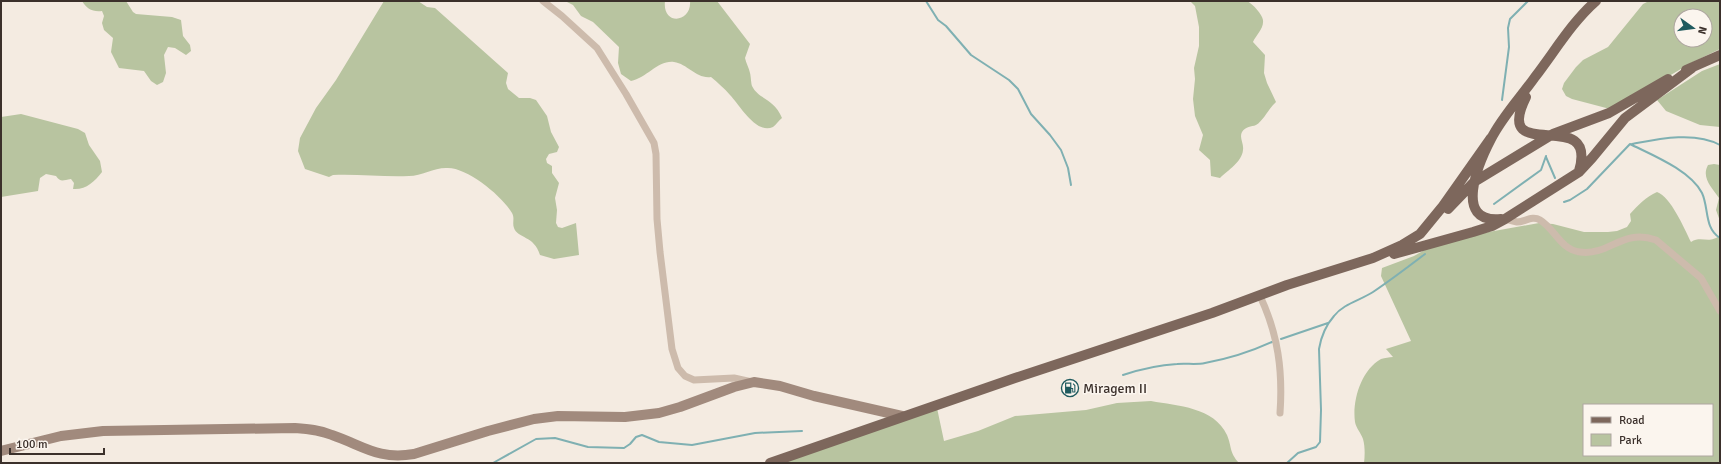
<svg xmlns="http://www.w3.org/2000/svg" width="1721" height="464" viewBox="0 0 1721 464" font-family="Signika,sans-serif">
<rect width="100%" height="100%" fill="#f4ebe1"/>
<path fill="#b8c4a0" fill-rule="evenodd" d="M82 1H126L133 12 136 14 172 17 181 20 183 36 190 45 191 51 186 55 175 48 168 47 164 55 166 73 163 82 157 85 151 81 144 71 119 68 111 52 113 38 104 30 102 23 104 16 102 11C92 12 87 9 82 1Z
M384 1H418L427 7 435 8 508 73 506 83 508 89 519 98H530L536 100 547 116 551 132 559 147 557 152 549 154 546 159 547 163 552 166V173L559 183 555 198 557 210 556 223 558 227 562 228 576 223 579 255 554 259 540 255C534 235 518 239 514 228 512 223 515 218 512 213 502 196 468 168 448 168 435 167 422 176 409 176 384 177 358 174 333 175L329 177 305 169 298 151 300 138 316 108 336 80Z
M565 1H665C662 26 692 23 690 1H717L750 44 745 58C746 63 749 68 750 73 751 77 751 83 752 86 759 100 774 98 782 118 779 120 776 125 773 127 756 135 739 104 730 95 724 88 718 83 711 77 696 79 688 64 674 62 658 60 647 78 631 81L621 74 618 63 619 47 593 22 581 16 573 5Z
M1190 1C1200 1 1241 0 1247 1 1253 4 1262 14 1263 20 1264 29 1256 35 1253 42L1265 55 1264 73 1267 83 1276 102C1268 109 1264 120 1256 125 1251 127 1246 126 1242 132 1239 138 1244 143 1243 150 1242 162 1228 170 1220 178L1211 176 1210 160 1199 150 1203 135 1195 116 1193 99 1195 79 1194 68 1199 46V27L1195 6Z
M1649 1H1720V49L1691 63 1627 101 1610 109 1572 99 1566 96 1562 89 1564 83 1576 67 1583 60 1608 47 1643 4ZM1681 16H1705V40H1681Z
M1720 64V127L1700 125 1666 111 1657 100 1702 71Z
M21 114 78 129 85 133 89 145 100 161 102 172C94 182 86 190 73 189L74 183 71 179C63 180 61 183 56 176L46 174 40 178 38 191 1 197V117Z
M1714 164 1720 165V221L1716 210 1719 198C1712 188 1701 178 1708 165Z
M1657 192C1671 197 1684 228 1691 242 1702 235 1709 245 1720 235V463H1364C1365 455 1365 446 1363 439 1361 433 1356 428 1355 422 1352 401 1361 370 1381 359 1385 358 1389 357 1393 357L1386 349 1411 341 1381 276 1382 268 1414 256 1435 244 1483 233 1539 223 1553 224 1584 232H1608L1617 231 1627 227 1631 221 1630 214C1638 205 1646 197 1657 192ZM1584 405H1712V455H1584Z
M1151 401C1178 406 1214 407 1227 435 1232 447 1229 452 1239 463H776L937 408 944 441 978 431 1015 416 1086 410 1117 403Z"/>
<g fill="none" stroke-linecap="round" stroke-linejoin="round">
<path stroke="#7fb0b2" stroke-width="2" d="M926 1 938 20 946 26 971 55 1009 80 1018 89 1031 114 1050 135 1061 150 1068 168 1071 185
M1502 100 1509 47 1508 28 1510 19 1528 1
M1630 144C1652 155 1690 170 1702 193 1709 208 1704 228 1720 238
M1632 144C1658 139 1695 131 1720 145
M1546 157 1555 178
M1564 202 1570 200 1587 189 1630 144
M1494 204 1541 170 1546 156
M1281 339 1328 323
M1123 375C1141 369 1159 365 1177 364 1186 363 1196 365 1205 363 1228 359 1250 352 1272 342
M493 463 536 439 555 438 588 447 624 448 630 444 636 437 642 435 659 442 692 445 755 433 802 431
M1287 463 1298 453 1316 447 1320 442 1321 410 1319 349C1321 337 1326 325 1334 316 1343 304 1361 300 1373 292 1391 280 1408 267 1425 254"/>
<path stroke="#cdbbac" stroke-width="7" d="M543 1 562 16 597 48 626 94 654 143 656 154 657 219 660 252 672 349 678 368 685 376 694 380 734 378 752 382
M1505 219C1509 220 1513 221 1517 222 1525 222 1532 215 1540 220 1555 229 1561 250 1580 252 1610 256 1622 228 1656 240L1701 278 1720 311
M1260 296C1278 334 1283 371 1280 413"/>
<path stroke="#a18a7d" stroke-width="10" d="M1 451 61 436 103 431 295 428C308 429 320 430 332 435 364 446 378 460 414 454L488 431 534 419 558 416 625 417 659 413 680 407 734 387 754 382 780 386 814 396 902 416"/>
<path stroke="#7d675c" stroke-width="10" d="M1686 70 1720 55
M1526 97C1491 168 1599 103 1579 171
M1448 209 1474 182 1553 134 1609 113 1668 79
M1501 219C1452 224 1479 162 1491 139 1502 117 1521 97 1535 77 1555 51 1572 22 1596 1
M1394 254 1473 232 1492 226 1505 219 1579 172 1592 158 1625 118 1692 68
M770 463 1015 378 1212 313 1287 285 1373 258 1402 245 1420 234 1443 206 1491 138"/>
</g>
<defs>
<g id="fuel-ring" transform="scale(0.9)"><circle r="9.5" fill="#fbf5ee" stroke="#1f5a5e" stroke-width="1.5"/><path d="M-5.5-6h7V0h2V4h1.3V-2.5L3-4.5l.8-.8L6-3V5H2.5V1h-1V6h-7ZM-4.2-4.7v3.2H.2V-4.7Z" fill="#1f5a5e"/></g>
</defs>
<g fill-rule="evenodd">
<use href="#fuel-ring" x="1070" y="388"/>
</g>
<g text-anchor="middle" stroke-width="3" stroke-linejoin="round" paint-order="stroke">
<g font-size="14" fill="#3b302b" stroke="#fbf5ee" text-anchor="start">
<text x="1083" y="393">Miragem II</text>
</g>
</g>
<rect width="1721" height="464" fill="none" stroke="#3b302b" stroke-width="4"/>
<rect x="1583" y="404" width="130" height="52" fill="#fbf5ee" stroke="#aea6a0"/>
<rect x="1591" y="417" width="20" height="6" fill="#7d675c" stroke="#aea6a0"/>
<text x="1619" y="424" font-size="12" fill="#3b302b">Road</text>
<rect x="1591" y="434" width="20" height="12" fill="#b8c4a0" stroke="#aea6a0"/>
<text x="1619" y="444" font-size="12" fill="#3b302b">Park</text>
<g transform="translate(1693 28) rotate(104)"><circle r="19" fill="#fbf5ee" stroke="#aea6a0"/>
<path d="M0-3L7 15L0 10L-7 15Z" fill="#1f5a5e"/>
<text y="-6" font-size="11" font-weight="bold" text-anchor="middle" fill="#3b302b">N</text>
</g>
<path d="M10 448v6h94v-6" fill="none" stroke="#3b302b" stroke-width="2"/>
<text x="16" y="448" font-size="12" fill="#3b302b" stroke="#fbf5ee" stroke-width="3" paint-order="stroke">100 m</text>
</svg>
